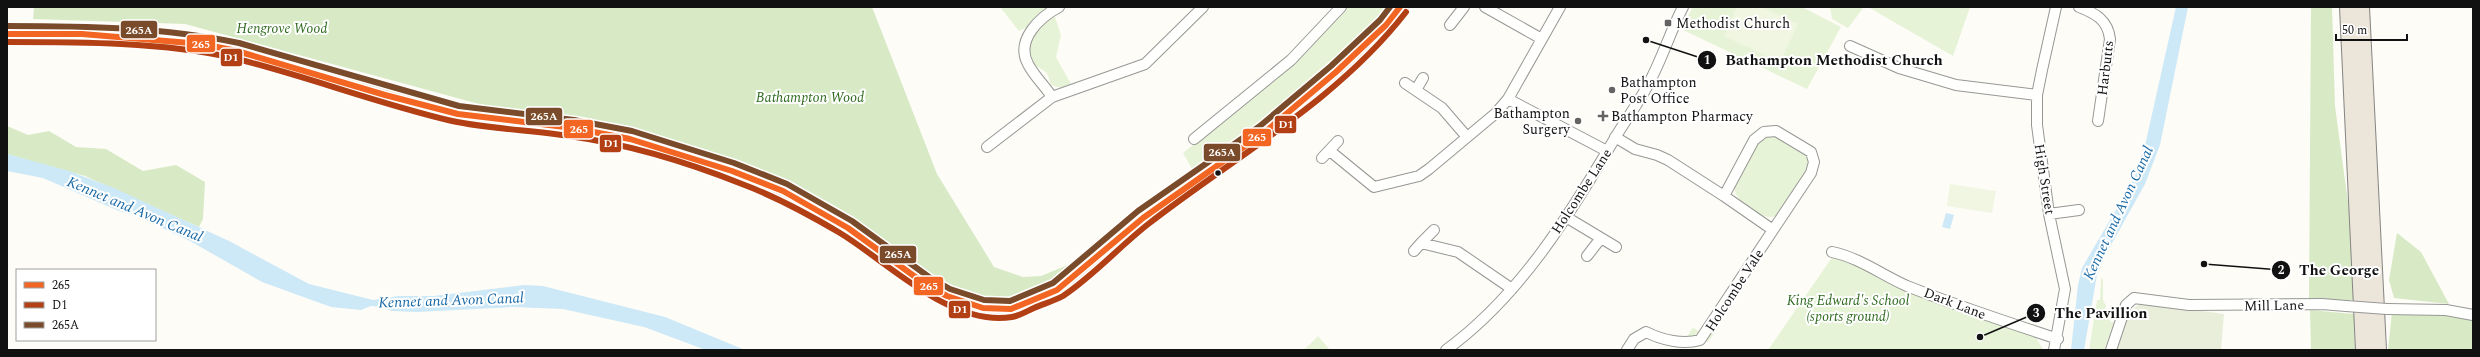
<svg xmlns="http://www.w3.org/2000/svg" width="2480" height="357" viewBox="0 0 2480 357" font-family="Spectral,serif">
<rect width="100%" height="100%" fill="#fdfcf7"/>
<path fill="#e7f3d7" d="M1000 7H1051C1033 14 1035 25 1019 31Z
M1344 7H1392L1316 82 1251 138 1195 174 1183 153 1295 61Z
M1693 7H1802L1841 27 1807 89 1681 29Z
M1830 7H1864L1848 28 1832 19Z
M1868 7H1970L1953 56Z
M1054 14 1061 35 1056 57 1071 84 1061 88 1051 85C1046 69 1049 75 1035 65 1021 44 1039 26 1054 14Z
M1775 135 1807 155 1811 162 1808 171 1776 216C1763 222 1733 200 1734 186L1758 143 1765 136Z
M1833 256 1905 287 2034 333 2043 350H1768Z
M2101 278 2103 279V300L2106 306 2102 314 2111 317 2110 322H2114L2104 350H2089L2097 300H2100Z
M1715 324 1719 327 1707 343V336Z
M1693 327 1699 332 1692 337H1687Z
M1318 336 1330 350H1304Z"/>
<path fill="#d8eac5" d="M34 7H872L937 174 994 267 1023 277 1041 276 1070 264 1090 249 1092 250 1058 281 1022 299 1005 302 988 300 945 285 839 209 802 189 617 128 479 104 185 24 33 19Z
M2311 7H2332L2335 106 2354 247 2356 300H2309Z
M7 126 28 135 49 131 76 147 106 149 143 171 176 165 205 182 203 219 199 227 85 176 7 154Z
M2397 233 2421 252 2449 304 2394 298 2389 280Z
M2310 310 2354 314 2355 350H2311Z
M2392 312 2448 313 2473 320V350H2388Z"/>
<path fill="#e9eedb" d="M2144 303 2224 314 2221 350H2116C2122 336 2126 306 2144 303Z"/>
<path fill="#f0f6e1" d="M1737 7H1762L1798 24 1780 62 1724 36Z
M1950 184 1996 191 1992 213 1947 206Z"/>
<path fill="#cde8f7" d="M2176 7H2188L2160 145 2145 184 2106 254 2097 275 2084 350H2071L2078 285 2082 268 2134 179 2146 141Z
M7 154 69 171 114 188 229 241 309 284 373 300 398 296H434L524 285 543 286 665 317 745 350H706L644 327 563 309 513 307 417 312 392 311 381 307 371 306 361 310 331 307 262 282 190 241 135 215 119 211 43 178 7 171Z
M1946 213 1954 215 1950 229 1942 227Z"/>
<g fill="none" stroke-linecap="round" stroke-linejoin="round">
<g stroke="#979795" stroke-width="12">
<path id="minor" d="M1059 7C1040 17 1015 40 1028 64 1034 76 1045 86 1052 97L1145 64 1203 7
M1485 7 1540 38
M1560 7 1508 99 1607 151
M2079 7C2095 13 2108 20 2110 39L2098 121
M1450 25 1464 7
M1850 46 1899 68 1956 85 2037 95
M1405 83 1442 108 1467 137
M1416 90 1423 78
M1776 131 1811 152 1814 162 1811 173 1773 230 1724 196 1754 140 1764 132Z
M1615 137 1635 149 1657 155 1668 160 1724 196
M1194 139 1291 60 1341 7
M987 147 1052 97
M1330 151 1374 187 1419 176 1429 169 1496 113 1508 99
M1322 158 1338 141
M2049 214 2079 210
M1566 217 1616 247
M1421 243 1434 230
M1414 251 1421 243 1458 252 1512 289
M1832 252C1860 258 1882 275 1907 286 1957 306 2007 322 2058 339
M1587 256 1601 238
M2387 309 2446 310 2473 315
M1446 350C1520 296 1569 216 1615 138 1626 119 1641 100 1651 79 1663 56 1671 30 1683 7
M1627 350 1634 339 1646 332C1662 340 1683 345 1700 340L1773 230
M2054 350 2065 289 2049 214 2037 125V95L2042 70 2056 7
M2111 350 2126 305 2134 298 2189 305 2322 304 2346 306"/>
</g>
<g stroke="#858482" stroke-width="18">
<path id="trunk" d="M2348 7 2364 350
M2361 7 2378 350
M7 34H82L202 44 237 51 385 95 458 114 573 128 630 139 732 171 783 191 848 228 925 284 947 296 983 308 1011 309 1057 290 1143 218 1265 132 1336 72 1386 25 1400 7"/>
</g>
<use href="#minor" stroke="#fffffe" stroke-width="10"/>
<use href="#trunk" stroke="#ece5da" stroke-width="16"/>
<g stroke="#979795" stroke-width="12" stroke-linecap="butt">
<path id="minor-bridge" d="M2346 306 2387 309"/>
</g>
<use href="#minor-bridge" stroke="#fffffe" stroke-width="10"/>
<g stroke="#fff" stroke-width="9">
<path id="bus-1" d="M7 34H82L202 44 237 51 385 95 458 114 573 128 630 139 732 171 783 191 848 228 925 284 947 296 983 308 1011 309 1057 290 1143 218 1265 132 1336 72 1386 25 1400 7"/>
</g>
<g stroke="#fff" stroke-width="9">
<path id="bus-2" d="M7 42C79 42 164 42 233 58 307 76 378 104 452 121 490 129 530 130 569 136 627 144 687 162 742 184 777 197 808 214 840 233 888 262 950 327 1012 317 1019 316 1027 311 1034 308 1043 304 1054 301 1063 296 1093 276 1118 248 1147 225 1234 157 1337 101 1406 12"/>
</g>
<g stroke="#fff" stroke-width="9">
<path id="bus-3" d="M7 26C84 26 163 27 239 43L459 106 574 120 632 131 734 163 787 184 852 221 929 277 950 289 984 300 1010 301 1053 283 1138 211 1260 126 1331 66 1380 20 1390 7"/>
</g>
<use href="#bus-1" stroke="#f26522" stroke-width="6"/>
<use href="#bus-2" stroke="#b34014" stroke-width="6"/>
<use href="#bus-3" stroke="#7a4b2a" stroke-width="6"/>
</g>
<g fill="#646362" stroke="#fff" stroke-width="1.5">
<rect x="1664" y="19" width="8" height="8" rx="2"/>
<circle cx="1612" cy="90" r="4"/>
<path d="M1601 110h4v4h4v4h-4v4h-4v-4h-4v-4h4z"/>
<circle cx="1578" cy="121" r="4"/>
</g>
<circle fill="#111" stroke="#fff" stroke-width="1.5" cx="1218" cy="173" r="3.5"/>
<g text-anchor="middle" stroke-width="4" stroke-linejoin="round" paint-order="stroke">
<g font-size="14" fill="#111" stroke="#fff" text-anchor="start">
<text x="1676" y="28">Methodist Church</text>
<text x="1620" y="87">Bathampton<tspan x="1620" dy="16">Post Office</tspan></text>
<text x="1570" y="118" text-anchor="end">Bathampton<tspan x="1570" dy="16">Surgery</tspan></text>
<text x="1611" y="121">Bathampton Pharmacy</text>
</g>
<g font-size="14" font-style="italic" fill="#2f6b1f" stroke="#fff">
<text x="282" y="33">Hengrove Wood</text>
<text x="810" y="102">Bathampton Wood</text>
<text x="1848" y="305">King Edward's School<tspan x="1848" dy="16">(sports ground)</tspan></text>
</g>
<g font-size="14" fill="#111" stroke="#fff">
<text transform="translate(2105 68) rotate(-83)" y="5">Harbutts</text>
<text transform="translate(2045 179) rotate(81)" y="5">High Street</text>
<text transform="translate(1581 191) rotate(-57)" y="5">Holcombe Lane</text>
<text transform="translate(1734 290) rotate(-57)" y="5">Holcombe Vale</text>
<text transform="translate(1955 303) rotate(21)" y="5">Dark Lane</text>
<text transform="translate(2274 305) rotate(-1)" y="5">Mill Lane</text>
</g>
<g font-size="15" font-style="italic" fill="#1768a6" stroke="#fff">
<text transform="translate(135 209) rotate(23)" y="5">Kennet and Avon Canal</text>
<text transform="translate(2118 213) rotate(-65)" y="5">Kennet and Avon Canal</text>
<text transform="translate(451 300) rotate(-2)" y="5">Kennet and Avon Canal</text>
</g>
</g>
<path fill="none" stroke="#111" stroke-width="1.5" d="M1646 40L1707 60M2204 264L2281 270M1980 337L2036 313"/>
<g fill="#111" stroke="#fff" stroke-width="1.5">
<circle cx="1646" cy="40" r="4"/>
<circle cx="2204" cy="264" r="4"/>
<circle cx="1980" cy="337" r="4"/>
<circle cx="1707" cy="60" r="10"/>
<circle cx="2281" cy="270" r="10"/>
<circle cx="2036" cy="313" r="10"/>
</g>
<g font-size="12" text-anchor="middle" font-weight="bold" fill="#fff">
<text x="1707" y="64">1</text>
<text x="2281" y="274">2</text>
<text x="2036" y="317">3</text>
</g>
<g font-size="15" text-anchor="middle" font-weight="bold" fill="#111" stroke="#fff" stroke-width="4" stroke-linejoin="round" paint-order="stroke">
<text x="1834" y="65">Bathampton Methodist Church</text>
<text x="2339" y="275">The George</text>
<text x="2101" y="318">The Pavillion</text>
</g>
<g stroke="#fff" stroke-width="1.5">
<rect x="120" y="20" width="38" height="19" rx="4" fill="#7a4b2a"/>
<rect x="186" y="34" width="30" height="19" rx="4" fill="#f26522"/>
<rect x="220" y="48" width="23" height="19" rx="4" fill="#b34014"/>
<rect x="525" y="107" width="38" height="19" rx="4" fill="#7a4b2a"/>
<rect x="1274" y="115" width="23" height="19" rx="4" fill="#b34014"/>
<rect x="563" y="119" width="31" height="20" rx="4" fill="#f26522"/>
<rect x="1242" y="128" width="30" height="19" rx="4" fill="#f26522"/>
<rect x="599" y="134" width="23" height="19" rx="4" fill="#b34014"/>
<rect x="1203" y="143" width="38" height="19" rx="4" fill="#7a4b2a"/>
<rect x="879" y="245" width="38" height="19" rx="4" fill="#7a4b2a"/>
<rect x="913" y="276" width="31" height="20" rx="4" fill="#f26522"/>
<rect x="948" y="300" width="23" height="19" rx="4" fill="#b34014"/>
</g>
<g font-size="11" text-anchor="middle" font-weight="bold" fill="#fff">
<text x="139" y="34">265A</text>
<text x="201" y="48">265</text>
<text x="231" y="61">D1</text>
<text x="544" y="120">265A</text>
<text x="1286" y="128">D1</text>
<text x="579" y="133">265</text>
<text x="1257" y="141">265</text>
<text x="611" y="147">D1</text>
<text x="1222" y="156">265A</text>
<text x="898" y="258">265A</text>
<text x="929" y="290">265</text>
<text x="960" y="313">D1</text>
</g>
<rect width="2480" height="357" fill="none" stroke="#111111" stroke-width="16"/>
<rect x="16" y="269" width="140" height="72" fill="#ffffff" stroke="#a0a0a0"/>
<rect x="24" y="282" width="20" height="6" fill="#f26522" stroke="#a0a0a0"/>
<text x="52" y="289" font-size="12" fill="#111111">265</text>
<rect x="24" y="302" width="20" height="6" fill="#b34014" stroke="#a0a0a0"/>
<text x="52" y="309" font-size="12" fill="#111111">D1</text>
<rect x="24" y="322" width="20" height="6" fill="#7a4b2a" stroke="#a0a0a0"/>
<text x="52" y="329" font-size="12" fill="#111111">265A</text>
<path d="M2336 34v6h71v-6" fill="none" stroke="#111111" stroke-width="2"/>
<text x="2342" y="34" font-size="12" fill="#111111" stroke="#ffffff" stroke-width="3" paint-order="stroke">50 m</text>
</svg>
